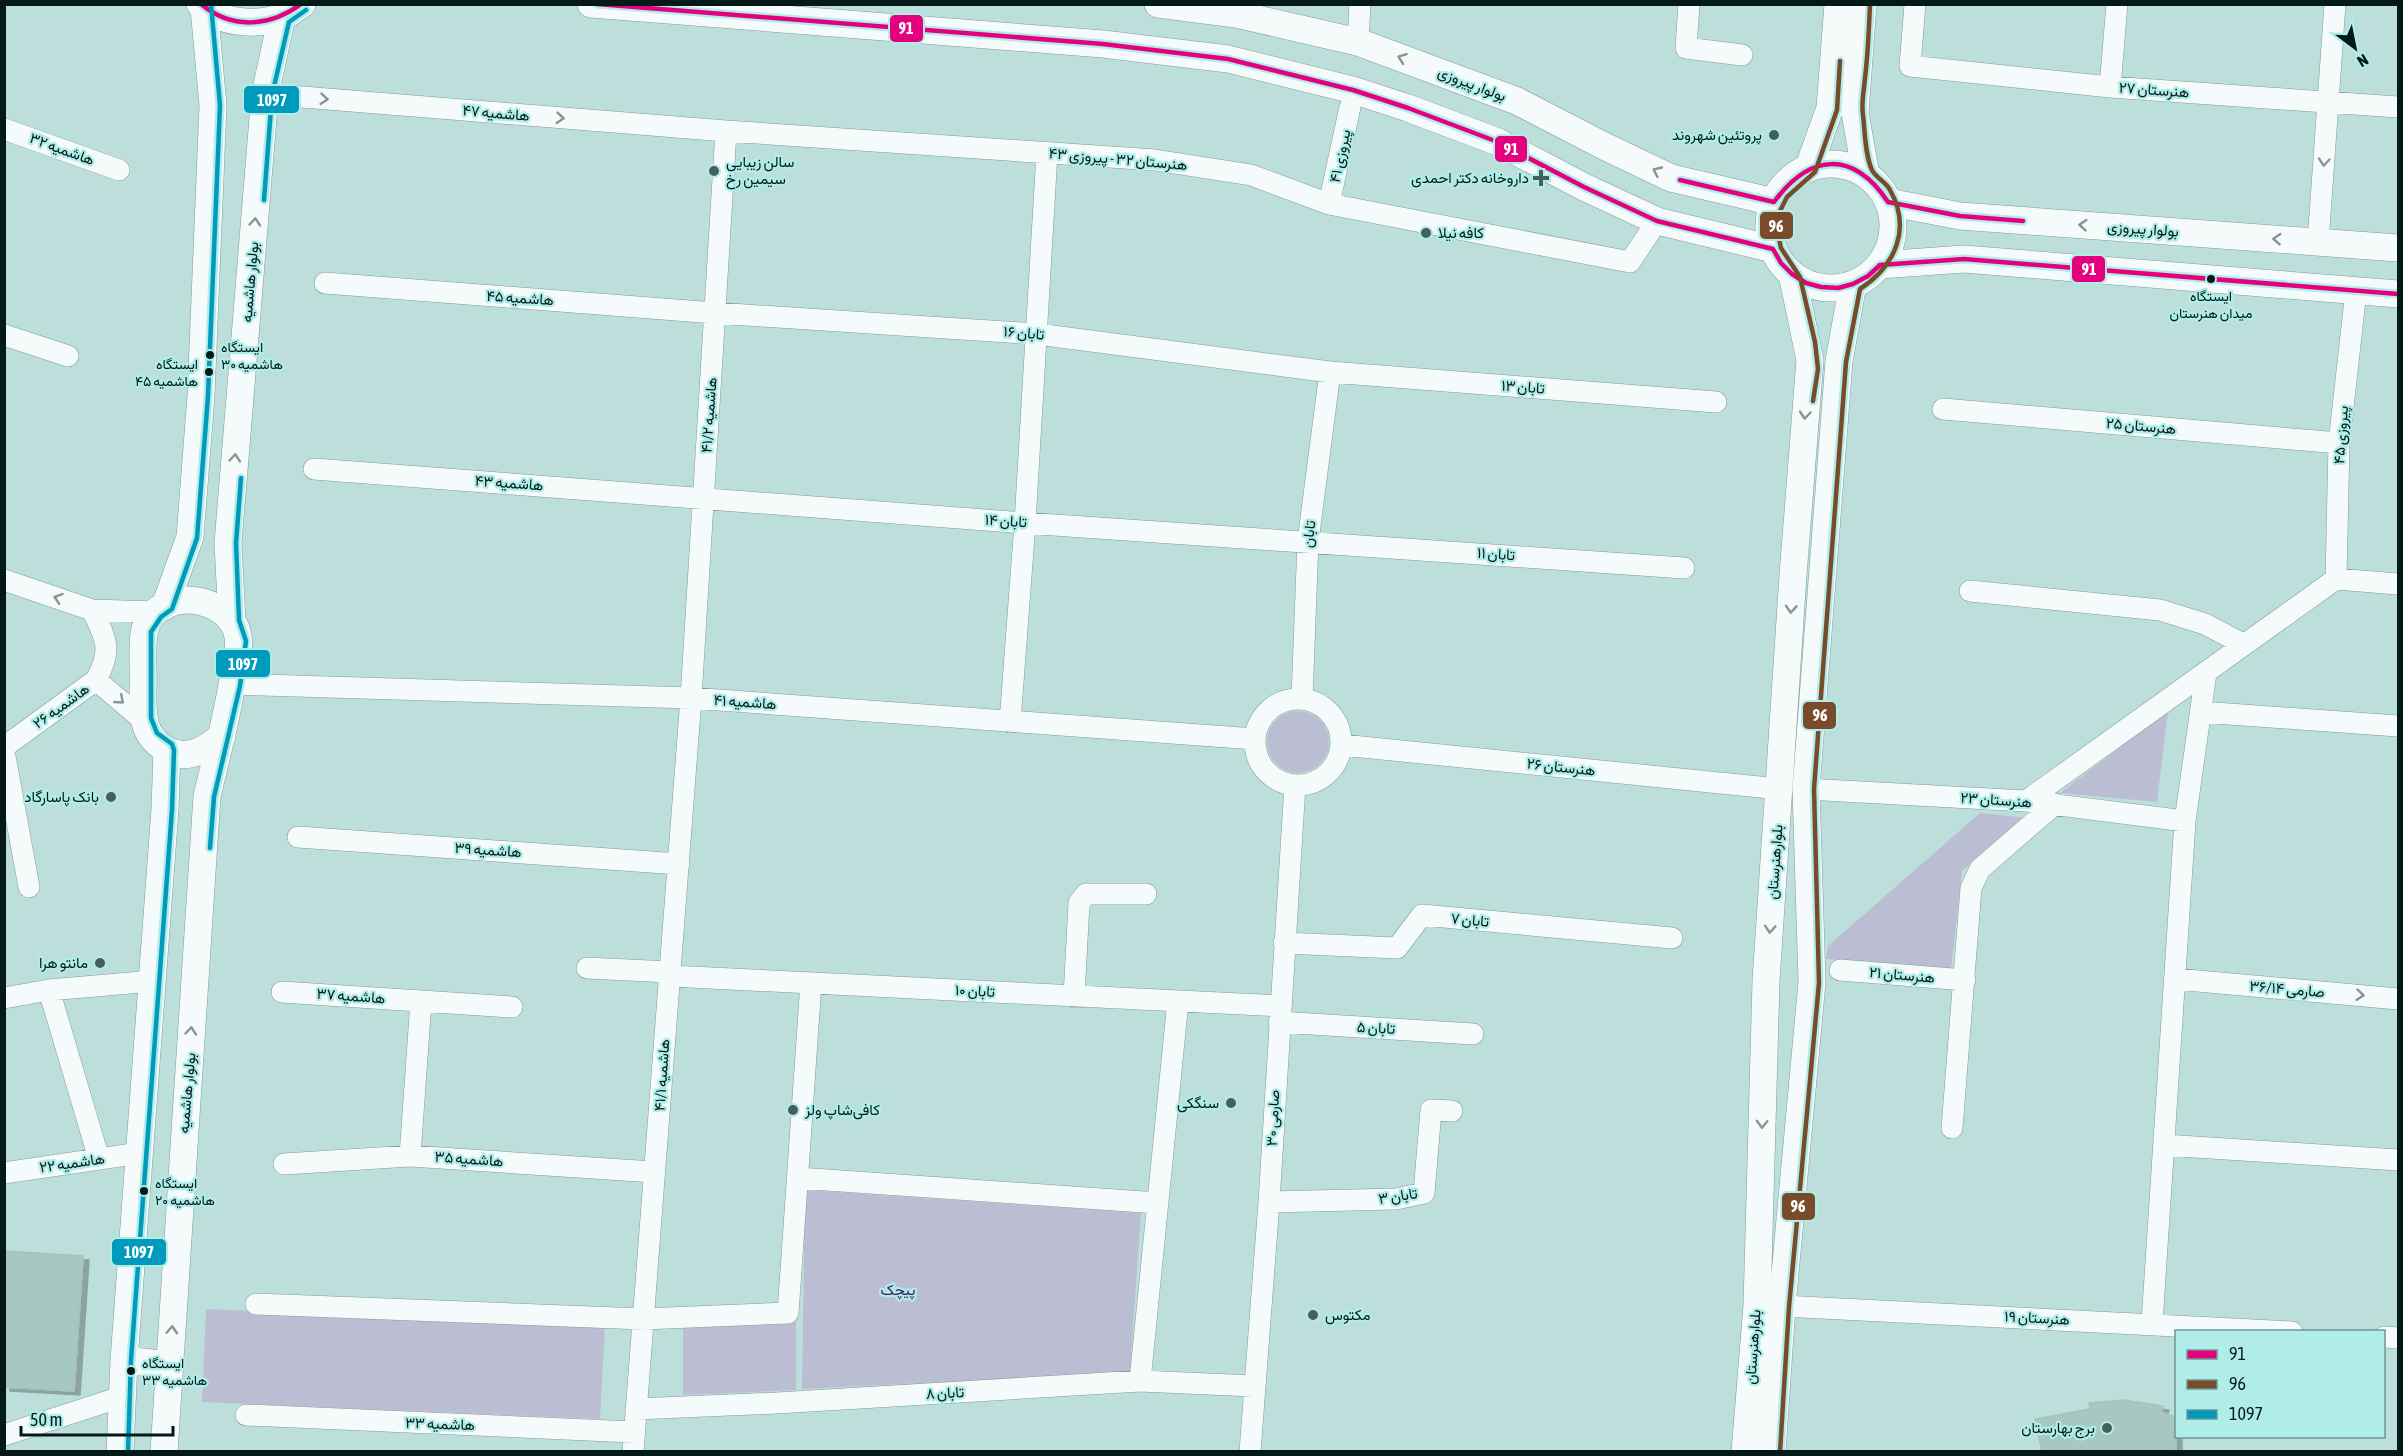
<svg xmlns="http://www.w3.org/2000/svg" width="2403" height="1456" viewBox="0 0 2403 1456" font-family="'Asap Condensed',Vazirmatn,sans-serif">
<defs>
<filter id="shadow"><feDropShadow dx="6" dy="4" stdDeviation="0" flood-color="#0004"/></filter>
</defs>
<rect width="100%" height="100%" fill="#bddfdc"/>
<path fill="#bbbed2" d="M1267 742a31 31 0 1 1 62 0a31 31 0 1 1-62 0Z
M2168 711 2157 802 2060 793Z
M1980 813 2028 818 1962 871 1951 969 1826 959 1828 946Z
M805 1190 1141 1213 1130 1372 802 1389Z
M206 1309 605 1326 600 1419 202 1402Z
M796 1322V1390L683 1395V1324Z"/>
<path fill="#a7c7c1" stroke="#a8c1bc" stroke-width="1.5" filter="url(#shadow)" d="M4 1251 83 1256 74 1391 4 1387Z
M2124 1400 2163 1406 2161 1412 2176 1417V1452H2042L2035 1419 2090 1409 2089 1403Z"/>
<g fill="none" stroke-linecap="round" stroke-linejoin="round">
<g stroke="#829c9a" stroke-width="22">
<path id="minor" d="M1689 4 1686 48 1742 55
M1915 4 1910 66 2110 87 2398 107
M1358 42 1360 4
M2110 87 2117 4
M265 94 726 131 1155 160 1251 175 1329 204 1630 262 1657 221
M4 129 119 170
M1329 204 1350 107
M2318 242 2335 4
M325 283 715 313 1037 334 1330 372 1716 402
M4 335 68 356
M1943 409 2339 443
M314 469 1025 523 1684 568
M2336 579 2339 443 2356 291
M4 580 92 610 156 612
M1970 591 2160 610 2205 624 2243 644
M96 680 143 720
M233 684 691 698 1255 739
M1302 698 1308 541 1330 372
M1255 742a43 43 0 1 1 86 0a43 43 0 1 1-86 0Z
M2201 712 2398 726
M1010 722 1025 523 1047 153
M1342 745 1780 789
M4 747 96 680C113 649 106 639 92 610
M4 751 29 887
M1806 789 2026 801 2185 821
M2026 801 2336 579 2398 584
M298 837 679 864
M1284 943 1397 948 1422 915 1672 938
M587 968 670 972
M1840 970 1965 980
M670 976 1280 1006
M2176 979 2398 999
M49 990 99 1159
M282 992 512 1007
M1074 997 1079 903 1086 894H1146
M4 998 49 990 153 981
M1279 1022 1473 1034
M1952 1128 1971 888 1980 869 2055 804
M2164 1145 2398 1160
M410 1156 421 1001
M284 1164 410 1156 654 1172
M4 1173 140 1153
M798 1178 1158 1203
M1269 1202 1396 1199 1424 1193 1431 1110 1452 1111
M256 1304 643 1319 788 1313 811 983
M1782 1306 2292 1332
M2152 1323 2185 821 2206 673
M2384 1337 2398 1338
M1140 1381 1178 1001
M636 1409 777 1403 1140 1381 1254 1386
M246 1415 634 1432
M4 1435 124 1396
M633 1452 691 698 726 131
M1250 1452 1269 1202 1295 785"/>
</g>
<g stroke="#829c9a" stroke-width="28">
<path id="major" d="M200 4C220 24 257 26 282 17 289 14 296 8 302 4
M591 4 1103 44 1228 59 1353 90 1408 108 1498 142 1584 187 1657 221 1773 249
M1158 4 1236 14 1358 42 1517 101 1604 146 1671 178 1774 202
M1863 4 1855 113 1866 175
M1769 226a62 62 0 1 1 124 0a62 62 0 1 1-124 0Z
M1808 169 1830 108 1838 4
M1888 202 1960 216 2398 248
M1880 265 1964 259 2398 294
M165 606 190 537 201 396 213 105 204 8
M232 621 228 543 265 94 282 17
M124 1360 170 1365
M120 1452 124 1360 165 809 167 750
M164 1452 207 796C219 747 231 699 238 649 246 598 160 580 145 629 141 642 144 674 143 689 143 715 141 733 165 749 185 762 206 750 222 736
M1745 1452 1757 1305 1766 981 1793 575 1810 360 1792 274
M1772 1452 1782 1306 1812 982 1806 789 1839 361 1853 284"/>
</g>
<use href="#minor" stroke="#f5fafa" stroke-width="21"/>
<use href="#major" stroke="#f5fafa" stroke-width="27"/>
<g stroke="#b0ece8" stroke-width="9">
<path id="bus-1" d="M201 4C232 30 270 27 301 4
M597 4 1103 44 1228 59 1353 90 1408 108 1498 142 1584 187 1657 221 1773 249 1781 263 1792 274 1806 283 1821 287 1838 288 1853 284 1868 276 1880 265 1964 259 2398 294
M1680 180 1774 202C1810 153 1853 150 1888 202L1960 216 2023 221"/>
</g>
<g stroke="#b0ece8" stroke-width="9">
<path id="bus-2" d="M1813 401 1818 369 1815 342 1800 277 1781 248 1776 224 1778 215 1787 197 1815 172 1837 110 1840 61
M1780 1452 1789 1307 1819 983 1814 789 1846 362 1860 289C1895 266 1912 229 1890 190 1886 182 1876 178 1872 170 1865 155 1865 132 1863 115 1861 103 1864 91 1865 78 1868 54 1869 29 1870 4"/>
</g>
<g stroke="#b0ece8" stroke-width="9">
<path id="bus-3" d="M264 200 272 95 289 22 306 10
M210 848 214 797 240 686 246 641 239 620 236 543 241 478
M128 1452 131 1360 172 810 174 750 172 744 157 733 151 718V632L161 617 172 609 197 538 208 396 220 105 211 4"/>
</g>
<use href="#bus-1" stroke="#e5007d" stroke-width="4.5"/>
<use href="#bus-2" stroke="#7a4b2a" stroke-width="4.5"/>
<use href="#bus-3" stroke="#009bbc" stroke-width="4.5"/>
</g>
<defs><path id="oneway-chevron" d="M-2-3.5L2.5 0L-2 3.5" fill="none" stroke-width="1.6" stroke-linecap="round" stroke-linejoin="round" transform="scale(1.5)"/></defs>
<g stroke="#889595">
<use href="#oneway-chevron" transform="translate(1402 58) rotate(-160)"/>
<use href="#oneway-chevron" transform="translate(324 99) rotate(5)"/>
<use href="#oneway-chevron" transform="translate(560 118) rotate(5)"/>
<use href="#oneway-chevron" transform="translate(2324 162) rotate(95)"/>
<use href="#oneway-chevron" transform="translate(1657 171) rotate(-155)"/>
<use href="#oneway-chevron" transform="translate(255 222) rotate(-85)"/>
<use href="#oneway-chevron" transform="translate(2083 225) rotate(-176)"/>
<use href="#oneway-chevron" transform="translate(2277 239) rotate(-176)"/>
<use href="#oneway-chevron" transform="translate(1805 415) rotate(95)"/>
<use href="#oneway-chevron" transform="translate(235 458) rotate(-85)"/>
<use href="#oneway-chevron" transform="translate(58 598) rotate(-161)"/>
<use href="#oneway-chevron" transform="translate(1791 609) rotate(94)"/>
<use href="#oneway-chevron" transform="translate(120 700) rotate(41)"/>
<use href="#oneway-chevron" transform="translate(1770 929) rotate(94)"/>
<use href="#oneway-chevron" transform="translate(2360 995) rotate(5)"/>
<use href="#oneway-chevron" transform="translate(191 1031) rotate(-85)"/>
<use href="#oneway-chevron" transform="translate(1762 1124) rotate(92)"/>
<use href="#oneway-chevron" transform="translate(172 1330) rotate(-87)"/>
</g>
<g fill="#445f5d" stroke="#b0ece8" stroke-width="2">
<circle cx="1774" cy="135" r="6"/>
<circle cx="714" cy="171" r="6"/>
<path d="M1538 169h6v6h6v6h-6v6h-6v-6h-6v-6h6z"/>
<circle cx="1426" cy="233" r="6"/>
<circle cx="111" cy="797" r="6"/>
<circle cx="100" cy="963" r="6"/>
<circle cx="1231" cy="1103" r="6"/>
<circle cx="793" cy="1110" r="6"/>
<circle cx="1313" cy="1315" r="6"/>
<circle cx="2107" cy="1428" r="6"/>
</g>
<g fill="#031a19" stroke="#b0ece8" stroke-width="2">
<circle cx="2211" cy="279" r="5"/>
<circle cx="210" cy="355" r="5"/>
<circle cx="209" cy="372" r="5"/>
<circle cx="144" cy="1191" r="5"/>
<circle cx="131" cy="1371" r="5"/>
</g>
<g text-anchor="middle" stroke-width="4.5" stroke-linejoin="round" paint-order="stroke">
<g font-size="14" fill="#031a19" stroke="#b0ece8" text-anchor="start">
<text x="2211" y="301" text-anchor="middle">ایستگاه<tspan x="2211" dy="17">میدان هنرستان</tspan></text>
<text x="221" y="352">ایستگاه<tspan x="221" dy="17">هاشمیه ۳۰</tspan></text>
<text x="198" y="369" text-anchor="end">ایستگاه<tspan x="198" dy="17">هاشمیه ۴۵</tspan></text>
<text x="155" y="1188">ایستگاه<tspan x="155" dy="17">هاشمیه ۲۰</tspan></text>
<text x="142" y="1368">ایستگاه<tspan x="142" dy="17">هاشمیه ۳۳</tspan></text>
</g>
<g font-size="15" fill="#031a19" stroke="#b0ece8">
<text transform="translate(1472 84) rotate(21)" y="5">بولوار پیروزی</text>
<text transform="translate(2154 90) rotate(4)" y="5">هنرستان ۲۷</text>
<text transform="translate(496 113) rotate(5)" y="5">هاشمیه ۴۷</text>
<text transform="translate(62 149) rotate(20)" y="5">هاشمیه ۳۲</text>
<text transform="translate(1340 156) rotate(-78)" y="5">پیروزی ۴۱</text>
<text transform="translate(1118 159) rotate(5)" y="5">هنرستان ۳۲ - پیروزی ۴۳</text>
<text transform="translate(2143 229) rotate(4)" y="5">بولوار پیروزی</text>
<text transform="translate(250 282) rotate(-85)" y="5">بولوار هاشمیه</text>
<text transform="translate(520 298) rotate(4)" y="5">هاشمیه ۴۵</text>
<text transform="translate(1024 333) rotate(5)" y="5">تابان ۱۶</text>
<text transform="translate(1523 387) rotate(4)" y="5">تابان ۱۳</text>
<text transform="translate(709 415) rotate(-86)" y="5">هاشمیه ۴۱/۲</text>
<text transform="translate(2141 426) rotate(5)" y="5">هنرستان ۲۵</text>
<text transform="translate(2341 435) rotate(-86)" y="5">پیروزی ۴۵</text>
<text transform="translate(509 483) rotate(4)" y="5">هاشمیه ۴۳</text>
<text transform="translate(1006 521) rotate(4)" y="5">تابان ۱۴</text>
<text transform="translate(1309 534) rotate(-84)" y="5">تابان</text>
<text transform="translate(1496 554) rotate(4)" y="5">تابان ۱۱</text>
<text transform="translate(745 702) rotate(4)" y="5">هاشمیه ۴۱</text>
<text transform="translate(61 706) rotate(-36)" y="5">هاشمیه ۲۶</text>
<text transform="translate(1561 767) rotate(6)" y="5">هنرستان ۲۶</text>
<text transform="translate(1996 800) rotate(4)" y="5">هنرستان ۲۳</text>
<text transform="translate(488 850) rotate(4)" y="5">هاشمیه ۳۹</text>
<text transform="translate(1775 862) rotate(-86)" y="5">بلوارهنرستان</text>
<text transform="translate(1470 920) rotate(5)" y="5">تابان ۷</text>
<text transform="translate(1902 975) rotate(5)" y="5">هنرستان ۲۱</text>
<text transform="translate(2287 989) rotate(5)" y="5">صارمی ۳۶/۱۴</text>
<text transform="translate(975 991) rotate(3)" y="5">تابان ۱۰</text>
<text transform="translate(351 996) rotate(4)" y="5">هاشمیه ۳۷</text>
<text transform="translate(1376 1028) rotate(3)" y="5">تابان ۵</text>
<text transform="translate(662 1075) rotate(-86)" y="5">هاشمیه ۴۱/۱</text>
<text transform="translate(187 1093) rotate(-85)" y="5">بولوار هاشمیه</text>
<text transform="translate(1273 1118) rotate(-87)" y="5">صارمی ۳۰</text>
<text transform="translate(469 1159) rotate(4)" y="5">هاشمیه ۳۵</text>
<text transform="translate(72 1163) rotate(-8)" y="5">هاشمیه ۲۲</text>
<text transform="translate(1398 1196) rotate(-9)" y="5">تابان ۳</text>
<text transform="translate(2037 1318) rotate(3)" y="5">هنرستان ۱۹</text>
<text transform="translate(1753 1347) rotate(-86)" y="5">بلوارهنرستان</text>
<text transform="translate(945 1393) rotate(-3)" y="5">تابان ۸</text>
<text transform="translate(440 1424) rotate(2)" y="5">هاشمیه ۳۳</text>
</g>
<g font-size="15" fill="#031a19" stroke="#b0ece8" text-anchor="end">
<text x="1762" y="140">پروتئین شهروند</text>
<text x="726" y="167" text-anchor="start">سالن زیبایی<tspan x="726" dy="17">سیمین رخ</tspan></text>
<text x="1529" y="183">داروخانه دکتر احمدی</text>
<text x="1438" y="238" text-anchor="start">کافه نیلا</text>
<text x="99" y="802">بانک پاسارگاد</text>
<text x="88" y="968">مانتو هرا</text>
<text x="1219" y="1108">سنگکی</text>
<text x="805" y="1115" text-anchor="start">کافی‌شاپ ولز</text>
<text x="1325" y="1320" text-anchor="start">مکتوس</text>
<text x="2095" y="1433">برج بهارستان</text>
</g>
<g font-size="15" fill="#43135c" stroke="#b0ece8">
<text x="898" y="1295">پیچک</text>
</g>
</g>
<g stroke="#b0ece8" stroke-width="2">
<rect x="889" y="14" width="35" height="29" rx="6" fill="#e5007d"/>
<rect x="243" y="85" width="57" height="29" rx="6" fill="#009bbc"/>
<rect x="1494" y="135" width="34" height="28" rx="6" fill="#e5007d"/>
<rect x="1759" y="211" width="35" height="29" rx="6" fill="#7a4b2a"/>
<rect x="2071" y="255" width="35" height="28" rx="6" fill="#e5007d"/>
<rect x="215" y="649" width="56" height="29" rx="6" fill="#009bbc"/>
<rect x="1802" y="701" width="35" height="29" rx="6" fill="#7a4b2a"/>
<rect x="1781" y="1192" width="35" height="29" rx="6" fill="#7a4b2a"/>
<rect x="111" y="1238" width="56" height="28" rx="6" fill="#009bbc"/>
</g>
<g font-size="16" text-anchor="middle" font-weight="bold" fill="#fff">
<text x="906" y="34">91</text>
<text x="272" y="106">1097</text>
<text x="1511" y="155">91</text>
<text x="1776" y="232">96</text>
<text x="2089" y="275">91</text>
<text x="243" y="670">1097</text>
<text x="1820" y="721">96</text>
<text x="1798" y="1212">96</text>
<text x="139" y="1258">1097</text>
</g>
<rect width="2403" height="1456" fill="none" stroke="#031a19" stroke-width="12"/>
<rect x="2175" y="1330" width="210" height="108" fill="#b0ece8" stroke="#6b9895" stroke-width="1.5"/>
<rect x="2187" y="1350" width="30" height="9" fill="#e5007d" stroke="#6b9895" stroke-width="1.5"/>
<text x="2229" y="1360" font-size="18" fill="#031a19">91</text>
<rect x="2187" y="1380" width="30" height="9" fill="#7a4b2a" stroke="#6b9895" stroke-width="1.5"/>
<text x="2229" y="1390" font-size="18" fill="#031a19">96</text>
<rect x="2187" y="1410" width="30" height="9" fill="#009bbc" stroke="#6b9895" stroke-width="1.5"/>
<text x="2229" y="1420" font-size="18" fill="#031a19">1097</text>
<g transform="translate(2355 48) rotate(148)" stroke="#b0ece8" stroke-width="4.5" paint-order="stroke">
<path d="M0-4.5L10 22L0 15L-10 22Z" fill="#031a19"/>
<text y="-9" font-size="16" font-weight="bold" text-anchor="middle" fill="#031a19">N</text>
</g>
<path d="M21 1426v9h152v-9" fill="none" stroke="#031a19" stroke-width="3"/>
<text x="30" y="1426" font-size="18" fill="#031a19" stroke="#b0ece8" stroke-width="4.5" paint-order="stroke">50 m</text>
</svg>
